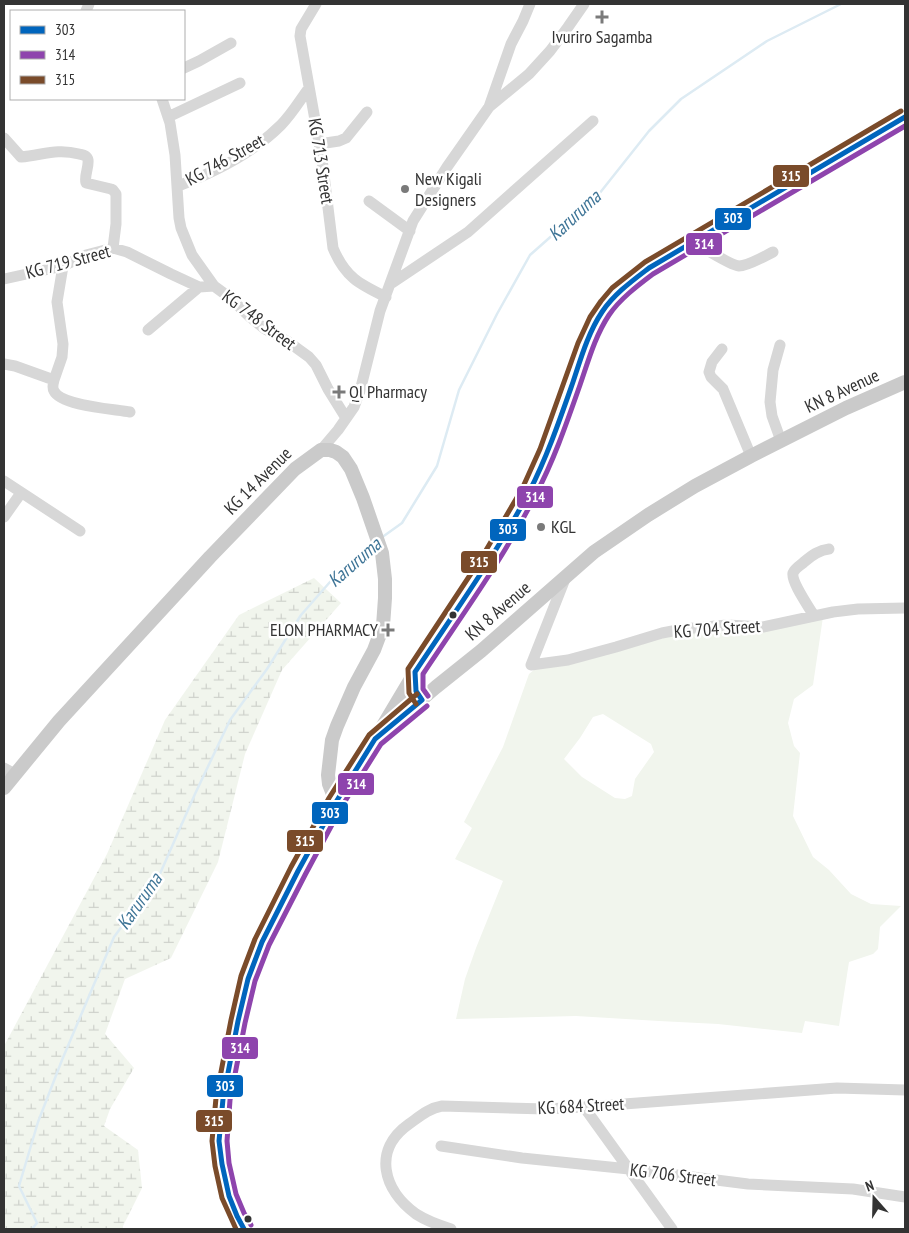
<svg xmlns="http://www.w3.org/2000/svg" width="909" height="1233" viewBox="0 0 909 1233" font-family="'PT Sans Narrow',sans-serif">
<defs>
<pattern id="wetland-marsh" width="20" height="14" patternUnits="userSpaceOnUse" patternTransform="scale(1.25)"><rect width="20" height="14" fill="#f1f5ed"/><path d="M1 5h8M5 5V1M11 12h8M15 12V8" fill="none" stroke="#cfd2cc"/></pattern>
</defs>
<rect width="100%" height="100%" fill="#fff"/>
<path fill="#f1f5ed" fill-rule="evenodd" d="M823 617 813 685 794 699 788 723 794 746 800 753 793 816 813 857 829 870 851 894 871 904 901 906 880 927 878 949 873 954 849 962 839 1026 805 1021 802 1033 718 1024 659 1021 576 1016 456 1019 465 979 476 948 503 881 455 859 472 828 464 822 503 747 529 674 535 669 657 632ZM603 714 651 744 654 752 635 779 632 796 625 799 615 798 582 777 564 759 580 738 593 717Z"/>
<path fill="url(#wetland-marsh)" d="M314 578 341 603 282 670 245 754 218 862 171 958 125 979 105 1034 134 1068 110 1109 104 1126 138 1150 142 1188 123 1226V1229H4V1046L107 854 165 720 239 615Z"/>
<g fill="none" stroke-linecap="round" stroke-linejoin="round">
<path stroke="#ddebf3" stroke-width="2.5" d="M381 538 402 523 437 466 459 390 497 314 530 255 599 194 649 131 681 99 767 41 841 4
M32 1229 37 1223 19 1186 38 1122 62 1060 114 937 159 876 195 794 230 720 267 669 301 615 344 566 373 545"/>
<path stroke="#d7d7d7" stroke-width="11" d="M316 4 301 29 300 36 322 159 333 248C345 277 359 284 386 297
M86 11 89 4
M184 68 199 61 231 43
M162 99 170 123 175 155 179 218 181 228 192 255 214 286 229 297 250 317 265 329 287 341 309 357 316 365 328 389 346 418
M489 107 511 44 523 21 530 4
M168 117 240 83
M4 138 21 157C43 155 57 148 79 154 83 155 87 155 88 160 89 168 84 175 86 183L111 189 113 190 116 194V224L113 248
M319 144 339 141 346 138 367 112
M178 186C215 172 253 153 281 125 292 114 300 100 309 88
M369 201 410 231
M693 242C703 247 729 265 739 266 748 266 765 256 773 252
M4 279 63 266 86 255 113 248 127 252 171 274 199 287 214 286
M392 283 468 232 593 121
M148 330 199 287
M780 345 773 370 770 402 772 416 781 441
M722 349 712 362 709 372 711 377 723 389 751 456
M4 364 15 366 54 380C53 384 52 388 54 391 61 406 114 409 130 412
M54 380 62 357 63 344 57 302 63 266
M321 450 338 430 354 407 360 391 380 311 413 221 447 167 489 107 529 74 550 51 568 27 584 4
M4 481 80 531
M4 517 21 493
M565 579 531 665 568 660 616 647 662 633 683 629 727 625 763 627 833 612 858 609 905 608
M814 616C809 607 791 582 793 573 795 568 801 565 804 562 812 555 819 550 829 549
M4 768 15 774
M584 1107 672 1229
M441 1146 522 1158 629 1169 748 1184 853 1189 905 1197
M451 1229C438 1225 427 1221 416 1214 383 1190 372 1150 409 1124 419 1117 429 1108 442 1106L546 1109 584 1107 837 1088 905 1090"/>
<path stroke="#cacaca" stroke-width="14" d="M381 729 415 672 504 538 530 490 546 456 557 425 588 339 603 311 624 287 649 268 905 117
M4 788 59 721 210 557 295 469 321 450H330L336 452 343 457 351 469 363 498 382 553 385 579V598L383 626 374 650 354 687 337 726 332 740 328 775 329 784 336 802
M244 1229 237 1216 229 1196 222 1164 219 1141 223 1099 238 1021 248 979 262 942 298 871 336 802 375 739 436 687 481 651 594 552 648 515 695 486 751 456 846 408 905 382"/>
<g stroke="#fff" stroke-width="9">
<path id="bus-1" d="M422 700 416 691 415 672C454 613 496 555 529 492 547 457 560 419 573 382 581 358 588 333 602 312 614 294 632 281 649 268L905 117
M244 1229 237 1216 229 1196 222 1164 219 1141 223 1099 238 1021 248 979 262 942 298 871 336 802 375 739 422 700"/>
</g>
<g stroke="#fff" stroke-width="9">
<path id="bus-2" d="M428 696 423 689V674C462 615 504 558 536 494 554 460 567 422 580 385 588 362 595 336 609 315 620 299 637 286 653 274L905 126
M251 1225 244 1213 236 1194 229 1163 227 1141 230 1100 245 1023 255 981 269 945 305 875 342 806 381 744 427 706"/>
</g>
<g stroke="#fff" stroke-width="9">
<path id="bus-3" d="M416 704 409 693 408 669 482 557 522 489 540 449 578 343 590 317 601 301 612 288 645 262 901 111
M236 1229 222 1198 215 1166 212 1141 216 1098 231 1020 241 976 255 939 291 867 329 798 369 735 417 694"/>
</g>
<use href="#bus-1" stroke="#0065bd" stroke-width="5"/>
<use href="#bus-2" stroke="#8e44ad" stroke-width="5"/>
<use href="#bus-3" stroke="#7a4b2a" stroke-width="5"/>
</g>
<g fill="#7a7a7a" stroke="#fff" stroke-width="2">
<path d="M599.5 9.5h5v5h5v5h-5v5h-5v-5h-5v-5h5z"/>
<circle cx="405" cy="189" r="5"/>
<path d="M336.5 384.5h5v5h5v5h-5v5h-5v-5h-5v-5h5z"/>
<circle cx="541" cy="527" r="5"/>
<path d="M385.5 622.5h5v5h5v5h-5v5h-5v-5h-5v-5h5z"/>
</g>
<g fill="#333" stroke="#fff" stroke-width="2">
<circle cx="453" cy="615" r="4.5"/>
<circle cx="248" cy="1219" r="4.5"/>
</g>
<g text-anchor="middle" stroke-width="5" stroke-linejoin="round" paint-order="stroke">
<g font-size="18" fill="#333" stroke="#fff" text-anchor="start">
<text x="602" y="43" text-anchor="middle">Ivuriro Sagamba</text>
<text x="415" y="185">New Kigali<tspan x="415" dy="21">Designers</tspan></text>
<text x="349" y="398">Ql Pharmacy</text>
<text x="551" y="533">KGL</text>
<text x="378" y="636" text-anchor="end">ELON PHARMACY</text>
</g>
<g font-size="18" fill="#333" stroke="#fff">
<text transform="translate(225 160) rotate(-29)" y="6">KG 746 Street</text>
<text transform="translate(321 161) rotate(81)" y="6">KG 713 Street</text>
<text transform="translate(68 262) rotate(-15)" y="6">KG 719 Street</text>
<text transform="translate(259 320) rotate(37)" y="6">KG 748 Street</text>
<text transform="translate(842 391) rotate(-25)" y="6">KN 8 Avenue</text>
<text transform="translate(258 481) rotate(-45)" y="6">KG 14 Avenue</text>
<text transform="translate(498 611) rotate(-41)" y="6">KN 8 Avenue</text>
<text transform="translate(717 629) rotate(-4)" y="6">KG 704 Street</text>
<text transform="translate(581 1106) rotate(-3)" y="6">KG 684 Street</text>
<text transform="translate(673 1175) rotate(7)" y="6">KG 706 Street</text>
</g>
<g font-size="19" font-style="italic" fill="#3f7597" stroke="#fff">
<text transform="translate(574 215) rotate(-43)" y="7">Karuruma</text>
<text transform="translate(354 562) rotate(-41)" y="7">Karuruma</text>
<text transform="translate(139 901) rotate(-55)" y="7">Karuruma</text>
</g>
</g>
<g stroke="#fff" stroke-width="2">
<rect x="772" y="164" width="38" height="24" rx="5" fill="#7a4b2a"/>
<rect x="714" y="207" width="38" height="24" rx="5" fill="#0065bd"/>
<rect x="685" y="232" width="38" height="24" rx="5" fill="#8e44ad"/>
<rect x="516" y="485" width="38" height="24" rx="5" fill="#8e44ad"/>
<rect x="489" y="518" width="38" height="24" rx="5" fill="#0065bd"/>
<rect x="460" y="550" width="38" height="24" rx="5" fill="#7a4b2a"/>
<rect x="337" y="772" width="38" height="24" rx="5" fill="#8e44ad"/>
<rect x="311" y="801" width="38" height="24" rx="5" fill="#0065bd"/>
<rect x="286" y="829" width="38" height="24" rx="5" fill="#7a4b2a"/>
<rect x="221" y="1036" width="38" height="24" rx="5" fill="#8e44ad"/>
<rect x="206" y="1074" width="38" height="24" rx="5" fill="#0065bd"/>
<rect x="195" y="1109" width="38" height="24" rx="5" fill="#7a4b2a"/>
</g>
<g font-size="14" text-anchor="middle" font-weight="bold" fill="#fff">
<text x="791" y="181">315</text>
<text x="733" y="223">303</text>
<text x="704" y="249">314</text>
<text x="535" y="502">314</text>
<text x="508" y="534">303</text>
<text x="479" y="567">315</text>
<text x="356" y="789">314</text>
<text x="330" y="818">303</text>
<text x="305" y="846">315</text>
<text x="240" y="1053">314</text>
<text x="225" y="1091">303</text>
<text x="214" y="1126">315</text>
</g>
<rect width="909" height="1233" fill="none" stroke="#333333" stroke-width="10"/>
<rect x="10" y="10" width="175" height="90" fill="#ffffff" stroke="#adadad"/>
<rect x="20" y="26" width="25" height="8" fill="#0065bd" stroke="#adadad"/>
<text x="55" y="35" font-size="15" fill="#333333">303</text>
<rect x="20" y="51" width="25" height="8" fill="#8e44ad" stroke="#adadad"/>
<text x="55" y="60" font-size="15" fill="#333333">314</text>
<rect x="20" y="76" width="25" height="8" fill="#7a4b2a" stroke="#adadad"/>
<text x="55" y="85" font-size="15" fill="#333333">315</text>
<g transform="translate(874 1198) rotate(340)" stroke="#ffffff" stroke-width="4" paint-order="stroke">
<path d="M0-4L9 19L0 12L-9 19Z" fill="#333333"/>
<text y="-8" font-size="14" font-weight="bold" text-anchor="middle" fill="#333333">N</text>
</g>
</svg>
